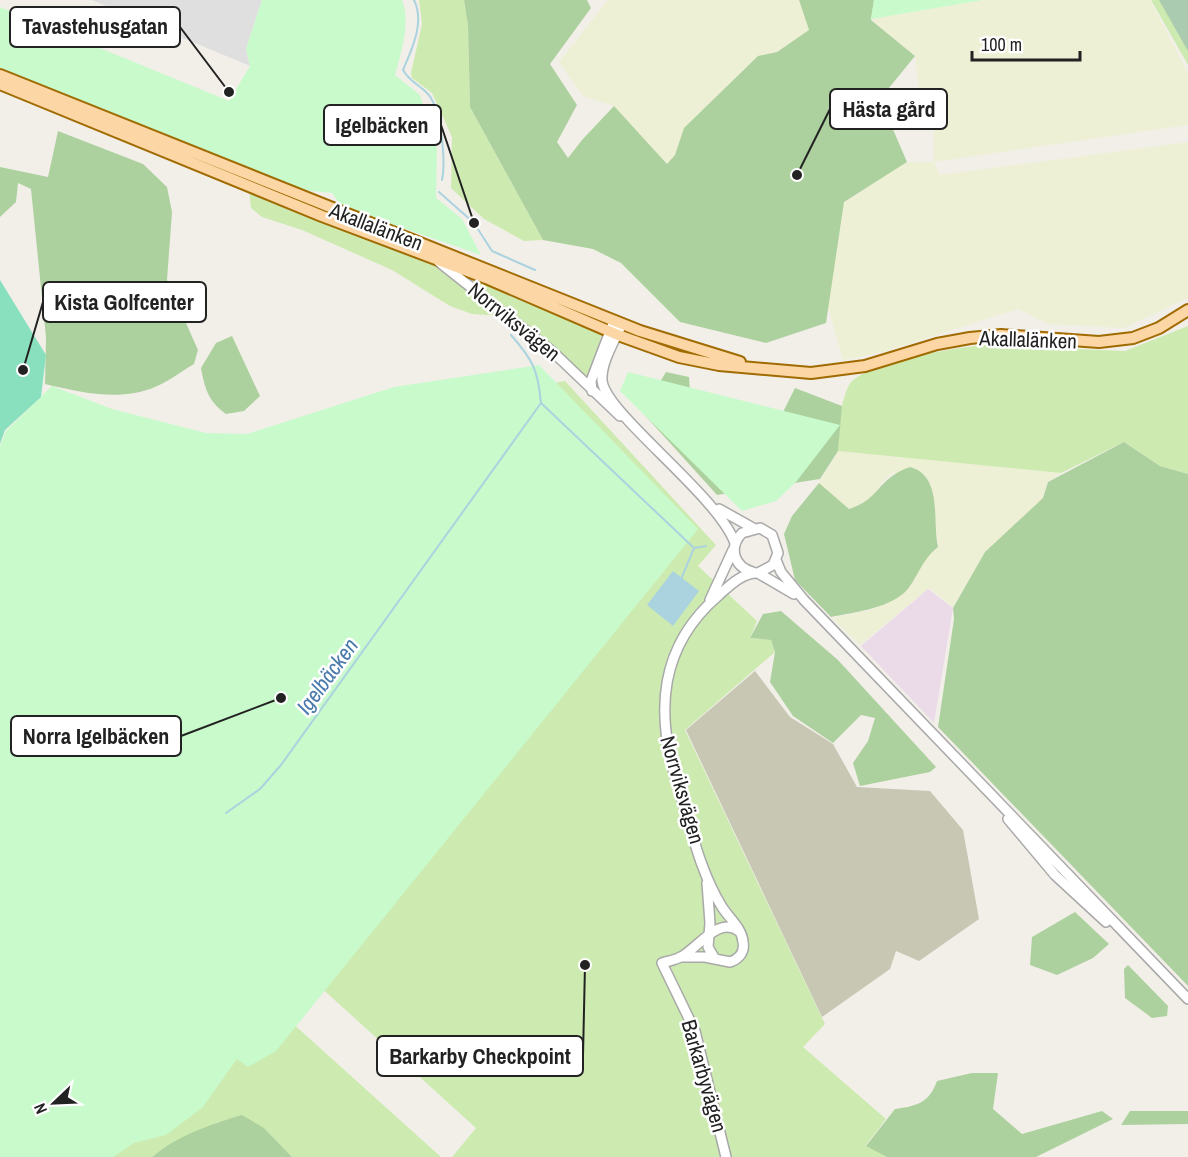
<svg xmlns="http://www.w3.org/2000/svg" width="1188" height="1157" viewBox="0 0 1188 1157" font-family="'Archivo Narrow',sans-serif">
<rect width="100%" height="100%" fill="#f2efe9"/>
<path fill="#e0dfdf" d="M92 0H262L246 49 250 66Z"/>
<path fill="#ebdbe8" d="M928 589 953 608 934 723 861 646Z"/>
<path fill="#c7c7b4" d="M755 671 790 717 833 744 857 787 930 791 963 830 979 919 919 961 896 951 890 969 822 1017 686 730Z"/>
<path fill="#eef0d5" d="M608 0H799L809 30 777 52 758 56 684 128 675 155 667 164 614 106 583 96 559 62Z
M983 0H1150L1188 73V125L934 162 940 175 1188 142V298L1124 328 1048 324 1018 309 883 352 843 360 827 304 844 202 907 162H934V122L922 113 915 56 871 19Z
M838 451 1061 473 1048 482 1043 498 985 552 953 607 929 588 860 645 832 618 871 610 904 593 922 562 938 547 935 517 894 472 881 483 874 497 865 504 848 509 819 483Z"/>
<path fill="#cdebb0" d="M419 0H464L468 26 470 107 543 240 524 241 484 219 451 188 452 137 432 93 412 78 411 73 422 24Z
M1151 0H1188V65Z
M249 190 426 260 501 316 472 314 450 306 392 270 302 230 262 217 251 208Z
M459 271 602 334 588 378 458 273Z
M1188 326V474L1160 466 1124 442 1061 473 838 451C840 430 839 406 848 387 859 362 956 348 983 345L1125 351Z
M565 381 716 545 698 566 757 621 750 638 771 640 775 652 685 730 825 1024 803 1047 886 1119 866 1145 887 1157H452L476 1128 0 697V463L246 442 548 394 558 382Z
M0 900 219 957 441 1157H292L264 1128 219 1122 162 1149 152 1157H0Z"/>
<path fill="#add19e" d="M464 0H587L591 8 550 64 577 105 557 142 568 158 582 140 614 106 667 164 675 155 684 128 758 56 777 52 809 30 799 0H874L871 20 915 56 880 99 907 162 844 202 826 323 766 343 680 322 621 263 593 249 543 240 470 107 468 26Z
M58 131 143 164 167 187 172 212 167 280 198 350 194 364C182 371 168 382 155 387 120 402 79 392 45 384L46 337 31 189 18 183 16 202 0 217V167L48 177Z
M232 336 260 396 244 411 226 414C208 401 205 389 201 368L216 343Z
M666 372 689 377 691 405 781 416 795 388 842 406 838 451 820 479 717 495 642 412Z
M1124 442 1160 466 1188 474V986L938 727 954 619 953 608 985 552 1043 498 1048 482Z
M910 467C943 476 932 520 938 547 920 561 917 581 904 593 885 609 855 612 831 617L795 580 784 534 792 516 819 483 849 509C881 499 876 479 910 467Z
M781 611 838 660 936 767 930 772 860 786 853 763 868 741 875 718 861 715 833 743 793 716 770 682 775 652 771 640 750 638 763 614Z
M1075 912 1109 944 1093 958 1057 975 1030 965 1032 937Z
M1128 965 1168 1006 1167 1016 1152 1018 1125 998 1124 969Z
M972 1073H998L993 1109 1022 1134 1102 1111 1113 1119 1036 1157H887L866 1146 895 1109C917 1106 929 1103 937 1081Z
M1130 1111H1188V1124L1121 1125Z
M242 1115 264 1128 292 1157H152C177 1136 211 1124 242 1115Z"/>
<path fill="#aacbaf" d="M1159 0H1188V51Z"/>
<path fill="#c8facc" d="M262 0H402C411 22 401 53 395 75L420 95 437 149 436 198 462 219 481 255 342 207 332 193 302 190 0 68V7L229 101 250 66 246 49Z
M874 0H983L871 19Z
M539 365 698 529 276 1051 248 1067 237 1059 202 1108 166 1135 134 1143 113 1157H0V446L6 431 52 386 112 409 206 433 247 434 394 387Z
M628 372 840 425 796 482 776 501 742 511 620 391Z"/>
<path fill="#88e0be" d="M0 280 46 355 41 397 5 430 0 444Z"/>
<path fill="#aad3df" d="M673 571 699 591 673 626 647 605Z"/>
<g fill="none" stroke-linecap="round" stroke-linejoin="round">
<path stroke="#aad3df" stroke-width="2" d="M414 0C425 22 412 49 403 70 409 81 418 84 427 93 441 106 446 162 442 180
M439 192 474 223 492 251 535 270
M541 403 694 548 682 577
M694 548 706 546
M226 813 260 789 281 765 541 403C538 370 533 360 511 335"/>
<g stroke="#a9a9a9" stroke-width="12">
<path id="minor" d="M439 262 553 352 620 416
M622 324C615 340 601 362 602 380 604 413 717 494 735 543
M592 391 591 381 612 326
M719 509 753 528
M776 560 781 572 804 600 1188 999
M753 572C734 567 728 548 742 533L760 528 772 535 778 553 773 565 758 573
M710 600 733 550
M1008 819 1055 875 1106 922
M707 883 710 923 708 947 715 959
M680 957H705L730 962C739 959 745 952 743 942 742 928 729 918 722 907 699 870 690 824 677 783 655 712 659 646 719 595 729 586 743 572 758 573L794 594
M726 1157 695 1031 662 963C668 961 675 960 681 957 699 947 718 916 739 931"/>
</g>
<g stroke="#a06b00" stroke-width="14">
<path id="major" d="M0 75 640 331 740 362
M0 84 322 216 486 278 618 335 679 357 719 365 811 373 865 366 937 344 970 338 1001 335 1099 342 1133 338 1159 328 1188 310"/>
</g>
<use href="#minor" stroke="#fff" stroke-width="9"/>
<use href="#major" stroke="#fcd6a4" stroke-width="10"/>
</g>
<g text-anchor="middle" stroke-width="5" stroke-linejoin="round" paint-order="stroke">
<g font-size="21" fill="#222" stroke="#fff">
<text transform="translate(376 227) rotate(21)" y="7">Akallalänken</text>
<text transform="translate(514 322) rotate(39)" y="7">Norrviksvägen</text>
<text transform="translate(1028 340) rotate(2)" y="7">Akallalänken</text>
<text transform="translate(682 790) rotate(74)" y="7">Norrviksvägen</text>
<text transform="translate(704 1076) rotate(74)" y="7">Barkarbyvägen</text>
</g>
<g font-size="22" font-style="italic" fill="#4a7aab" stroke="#fff">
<text transform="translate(327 676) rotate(-54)" y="8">Igelbäcken</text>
</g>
</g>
<path fill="none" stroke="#222" stroke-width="2" d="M229 92L180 27M797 175L830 109M474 223L441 125M23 370L43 302M281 698L181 736M585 965L583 1056"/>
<g fill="#222" stroke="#fff" stroke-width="2">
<circle cx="229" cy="92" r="6"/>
<circle cx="797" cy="175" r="6"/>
<circle cx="474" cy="223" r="6"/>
<circle cx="23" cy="370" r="6"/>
<circle cx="281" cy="698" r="6"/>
<circle cx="585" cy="965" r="6"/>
</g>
<g fill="#fff" stroke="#222" stroke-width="2">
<rect x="10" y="7" width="170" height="40" rx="6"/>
<rect x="830" y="89" width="117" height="40" rx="6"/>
<rect x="324" y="105" width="117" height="40" rx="6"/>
<rect x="43" y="282" width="163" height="40" rx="6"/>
<rect x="11" y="716" width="170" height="40" rx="6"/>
<rect x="377" y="1036" width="206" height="40" rx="6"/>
</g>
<g font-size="22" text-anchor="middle" font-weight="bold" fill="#222">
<text x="95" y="34">Tavastehusgatan</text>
<text x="889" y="117">Hästa gård</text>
<text x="382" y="133">Igelbäcken</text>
<text x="124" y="310">Kista Golfcenter</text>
<text x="96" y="744">Norra Igelbäcken</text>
<text x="480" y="1064">Barkarby Checkpoint</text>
</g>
<g transform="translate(54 1103) rotate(247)" stroke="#ffffff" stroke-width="4.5" paint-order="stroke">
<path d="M0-4.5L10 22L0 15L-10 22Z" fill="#222222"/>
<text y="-9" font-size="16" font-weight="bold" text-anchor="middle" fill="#222222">N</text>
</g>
<path d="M972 51v9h108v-9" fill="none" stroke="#222222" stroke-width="3"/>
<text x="981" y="51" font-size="18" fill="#222222" stroke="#ffffff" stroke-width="4.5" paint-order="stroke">100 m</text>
</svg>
